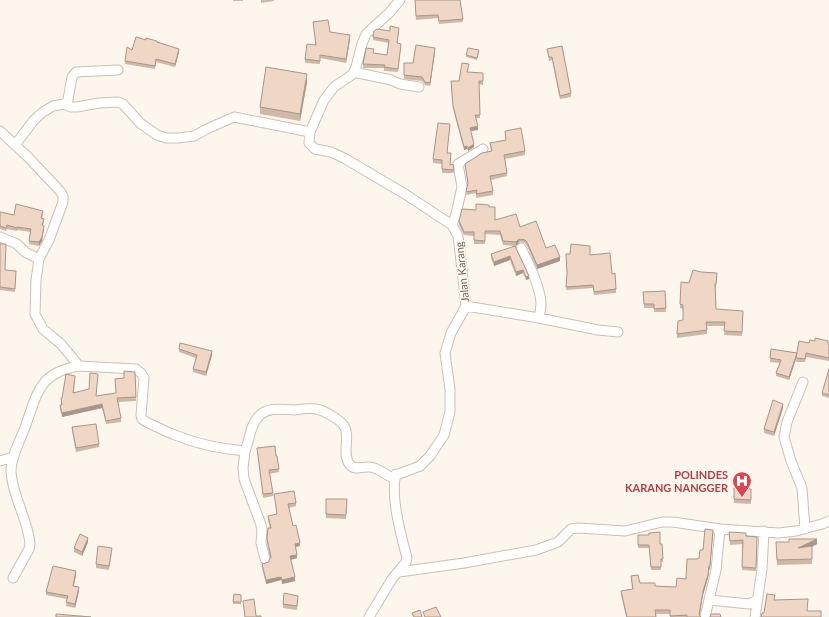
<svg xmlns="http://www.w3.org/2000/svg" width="829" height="617" viewBox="0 0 829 617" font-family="Lato,sans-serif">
<rect width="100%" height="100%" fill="#fcf6ec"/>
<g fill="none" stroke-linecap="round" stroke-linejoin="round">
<g stroke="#cebfb1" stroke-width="11">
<path id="minor" d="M354 72 391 80 400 84 419 87
M67 105 72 77 76 72 118 70
M0 131 28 157 60 191 63 196V202L49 240 39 259 36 280 35 314 43 329 61 344 79 366
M15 145 34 120 43 112 53 106 64 104 71 107H77L99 103 118 102 123 104 140 123 157 135 166 138H179L194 136 209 128 234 117 310 132
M452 225 456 214 462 187 458 164 483 149
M0 237 17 244 25 252 39 259
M521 248C529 264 539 284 541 302 541 307 540 313 539 318
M466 306 539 318 598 330 618 332
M803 382 787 422 784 437 791 461 802 488 805 529
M245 451 243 468 244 479 260 522 262 529 261 543 265 559
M0 461 13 457
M399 572 464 563 536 550 558 542 571 529 578 528 625 531 662 522H673L720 529 779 533 796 531 822 524 829 521
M13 578 29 549 30 544C28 519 12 496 11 471 11 457 19 443 24 430 37 397 36 373 79 366L136 369 141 373 144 378 141 415 142 419 146 422C155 426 165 431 175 435 197 444 221 449 245 451 250 439 250 424 260 415 270 406 283 410 295 410 302 409 310 408 316 409 323 410 341 420 344 426 351 436 341 454 350 465 356 471 364 466 370 467 379 468 387 476 395 479
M710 600 749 604 757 600
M369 617 392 579 406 562 407 558C401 535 390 496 396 474H399L420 466 430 456 444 435 450 412V390L445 353 451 333 466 306 459 244 458 236 452 225 405 194 344 158 331 152 315 149 309 143 310 132 324 100 334 87 353 74 356 67 362 44 366 34 389 13 400 0
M705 617 716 570 720 529
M755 617 762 569 764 531"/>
</g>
<use href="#minor" stroke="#fff" stroke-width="9"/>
</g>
<path fill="#ceb9a9" d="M233 0H243V1H233Z
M261 0H274V1L261 3Z
M415 0 463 19V22L439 24 438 18 416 20Z
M313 22 330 32 350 39 346 63 320 58V64L305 63V59L316 45Z
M390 31H399L397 43 401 47 398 72 384 71V68H363V64L374 53 387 55 389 43 373 40V37Z
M146 40 157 43 179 52 175 67 156 62 155 69 125 64V61L132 50Z
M562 46 571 93V97L560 99 552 60 549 61 547 49Z
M435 52 430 86 425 85 422 81 404 79V63H413Z
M479 52 477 60 466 57V55Z
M469 68 468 72 483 76V85L479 84 480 118H476L478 130 471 131 474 147 468 151 467 149 464 150 453 109 451 85 459 81Z
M307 82 300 121 260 114V107Z
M450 128 447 153 451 157 450 165 454 170V173H442V164L433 163V159Z
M505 131 525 151V155L505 159 507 173V176L491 180 493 191V195L476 198V193L466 195 468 184 465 164 491 151 490 143 506 140Z
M489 207 495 220 520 227 546 248 560 261 537 269 527 246 525 243 519 242 516 246 503 245 500 235 485 234V244H474V236L464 235 459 225V221Z
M0 213 14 215 43 214 42 219 44 222 43 226 44 229 42 241 39 246 29 244 31 232 17 230V231L7 229 6 231 0 229Z
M0 244 5 270 16 274 15 292 0 290Z
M515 246 529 279 526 280 523 273 516 276 510 260 494 266 491 258V254Z
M590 255 612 274 616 289V293L594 295 593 288 566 290 567 275 566 258Z
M701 272 717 273 716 288H715L716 309 743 315 742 336 724 335 725 326H707V334L677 338V334L683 320V309L680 308V304Z
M665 291 666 312H654V308H644L643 292Z
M809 343 829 344V361L806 357 805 362H796L797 356 789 380 776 376V373L780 363 770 362V358L797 353Z
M179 349 212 355 206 376 193 372V369L196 358 179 352Z
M829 369V398L822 396V393Z
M135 372 136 401 118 402 121 418V422L106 424 102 408 62 417 60 409V405H61V398H62L75 380 74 392 96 396 116 393 115 379 124 378Z
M783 408 774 436 764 433V429Z
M72 427 99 444V447L76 452 72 431Z
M257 448 276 456 279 469V472L269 474 273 493V496L263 498Z
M734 488 751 489V504L734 503Z
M274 494 296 503V506L289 508 293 526 300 546 295 547 297 558 290 560 295 581 282 584 281 580 266 584 262 568V564L269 563V560L270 558 267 542 268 528H270L268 520V516L277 514Z
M326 499H347L346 519 326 518Z
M729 532 746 536 757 537 756 571 742 570V544L730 545Z
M713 534 710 569 709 570 708 578 703 595 700 615 701 617H670V614H655L656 617H626L621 594V591L632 589 631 576 640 583 655 586 676 587 686 579 697 559 699 558Z
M638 535 660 544H662L663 562H661V570H651L649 548H638Z
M88 542 82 556 74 552V548Z
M776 542 817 544 812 547V564L777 565Z
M112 552 109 570 96 568V564Z
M76 575 74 586 79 591 75 608 66 606 67 599 46 595V592Z
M234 594 241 595V604H233Z
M298 600 297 610 283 608V604Z"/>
<path fill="#a8968a" d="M350 35V39L346 63V59Z
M435 48V52L430 86V83Z
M179 49V52L175 67V64Z
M307 74V82L300 121V114Z
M478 126V130L470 131V128Z
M474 144V147L468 151V148Z
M467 146V149L464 150V147Z
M44 226 42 241 39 246V242Z
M519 239V242L516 246V242Z
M510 256V260L494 266V262Z
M560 257V261L537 269V265Z
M523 270V273L516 276V272Z
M529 276V279L526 280V277Z
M212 351V355L206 376V372Z
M797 353V356L789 380V377Z
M102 404V408L62 417V413Z
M783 404V408L774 436V432Z
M713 530 710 569 709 570 708 578 703 595 699 617V615Z
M88 538V542L82 556V552Z
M817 539V544L798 553V548Z
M300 543V546L295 547V544Z
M297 555V558L290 560V556Z
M76 571V575L73 589V586Z
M281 577V580L266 584V580Z
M295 577V581L282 584V580Z
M79 587V591L75 608V604Z"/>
<path fill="#f0d7c5" stroke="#a8968a" d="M415 0H460L463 19 439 21 438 15 416 16Z
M328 20 330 32 350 35 346 59 320 55V61L305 59 307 44 316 45 313 22Z
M390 26 399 28 397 43 401 44 398 69 384 67 385 65 363 64 366 48 374 49 373 53 387 55 389 40 373 37 374 31 377 29 390 31Z
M136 37 146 40V38L157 41V42L179 49 175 64 156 59 155 66 125 61 127 47 132 50Z
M416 45 435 48 430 83 425 82 422 77 404 75V63H413Z
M562 46 571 93 560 96 552 57H549L547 49Z
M468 48 479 50 477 58 466 55Z
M462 63 469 64 467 72 483 73V81H479L480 115H475L478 126 470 128 474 144 468 148 467 146 464 147 453 106 451 81H459Z
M266 67 307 74 300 114 260 107Z
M438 123 450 124 447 153H451L450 165 453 164 454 170 442 169V160L433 159Z
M521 128 525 151 504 155 507 173 490 176 493 191 476 194 477 190 466 192 468 183 465 164 482 153 492 151 490 143 506 140 505 131Z
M16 204 43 211 41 218 44 219 42 225 44 226 42 237 39 242 29 241 31 229 17 227V228L7 225 6 228 0 226V212L14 215Z
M476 204 489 205V207H495V220L516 214 520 227 536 221 546 248 555 245 560 257 537 265 527 242 525 240 519 239 516 242 503 241 500 231H485V241L474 240V232H464L459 221 462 209 476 210Z
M0 244H6L5 270 16 271 15 289 0 287Z
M571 244 590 246V255L610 253 612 274 615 273 616 289 594 292 593 285 566 287 567 273 566 254H570Z
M515 246 529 276 526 277 523 270 516 272 510 256 494 262 491 254Z
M693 270 701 272 717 273 716 284H715L716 309 743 311 742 332 724 331 725 322H706L707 330 677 334 678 321 683 320V305L680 304 681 282 689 283Z
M665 291 666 308 654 309V304H644L643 292Z
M815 338 828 341V344H829V358L806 353 805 359 796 358 799 341 809 343 810 340 815 341Z
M180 343 212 351 206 372 193 369 197 355 179 349Z
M771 349 797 353 789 377 776 373 781 360 770 358Z
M829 369V395L822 393Z
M124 371 135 372 136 397 117 398 121 418 106 421 102 404 62 413 60 405H62L61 398H62L66 374 75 376 73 393 89 389 90 373 98 374 96 396 116 393 115 379 124 378Z
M773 400 783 404 774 432 764 429Z
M96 424 99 444 76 448 72 427Z
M275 446 276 456H277L279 469 269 470 273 493 263 494 257 448Z
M734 488 751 489V500L734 499Z
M294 491 296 503 288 504 293 526 296 525 300 543 295 544 297 555 290 556 295 577 282 580 281 577 266 580 262 564 269 562V560L271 557 267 539 268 528H271L268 516 277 514 274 494Z
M326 499H347L346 515 326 514Z
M705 529 713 530 710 565 709 566 708 575 703 591 699 615 701 617H687V615L670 616V610H655L656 617H627L621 591 633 589 631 576 638 575 640 583H655V586L676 587 677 578 686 579 687 559H697L699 558 700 550H703Z
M660 532V544H662L663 559H661V567H651L649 545H638V535H649V533Z
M729 532 746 533V536L757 537 756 568 742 567 743 540 730 541Z
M80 534 88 538 82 552 74 548Z
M789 539H817L798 548 812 546V559L777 560 776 542H789Z
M98 546 112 548 109 566 96 564Z
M53 566 76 571 73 586 79 587 75 604 66 602 68 596 46 592Z
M284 593 298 596 297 606 283 604Z
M234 594 241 595V602H233Z
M767 594 775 595 774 600 808 599 807 611H821V617H761L762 613H764Z
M254 599 256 616H261V617H245L243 601Z
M436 607 441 617H425L423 612Z
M420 610 422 617H414L412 613Z
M56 614 91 617H56Z
M711 614H720L721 617H710Z"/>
<defs>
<g id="hospital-pin" transform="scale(1)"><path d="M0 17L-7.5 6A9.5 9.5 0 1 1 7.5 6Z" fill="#e0444e" stroke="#fefaf2"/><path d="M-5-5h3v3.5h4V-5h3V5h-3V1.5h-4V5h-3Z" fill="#fff"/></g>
</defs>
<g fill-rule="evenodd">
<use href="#hospital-pin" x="742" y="481"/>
</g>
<g text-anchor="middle" stroke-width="3" stroke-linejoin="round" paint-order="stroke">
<g font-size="11" fill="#775e4f" stroke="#fefaf2">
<text transform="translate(462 272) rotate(-96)" y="4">Jalan Karang</text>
</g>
<g font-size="11" font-weight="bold" fill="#be3a42" stroke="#fefaf2" text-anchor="end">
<text x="728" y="479">POLINDES<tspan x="728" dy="13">KARANG NANGGER</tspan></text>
</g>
</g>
</svg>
